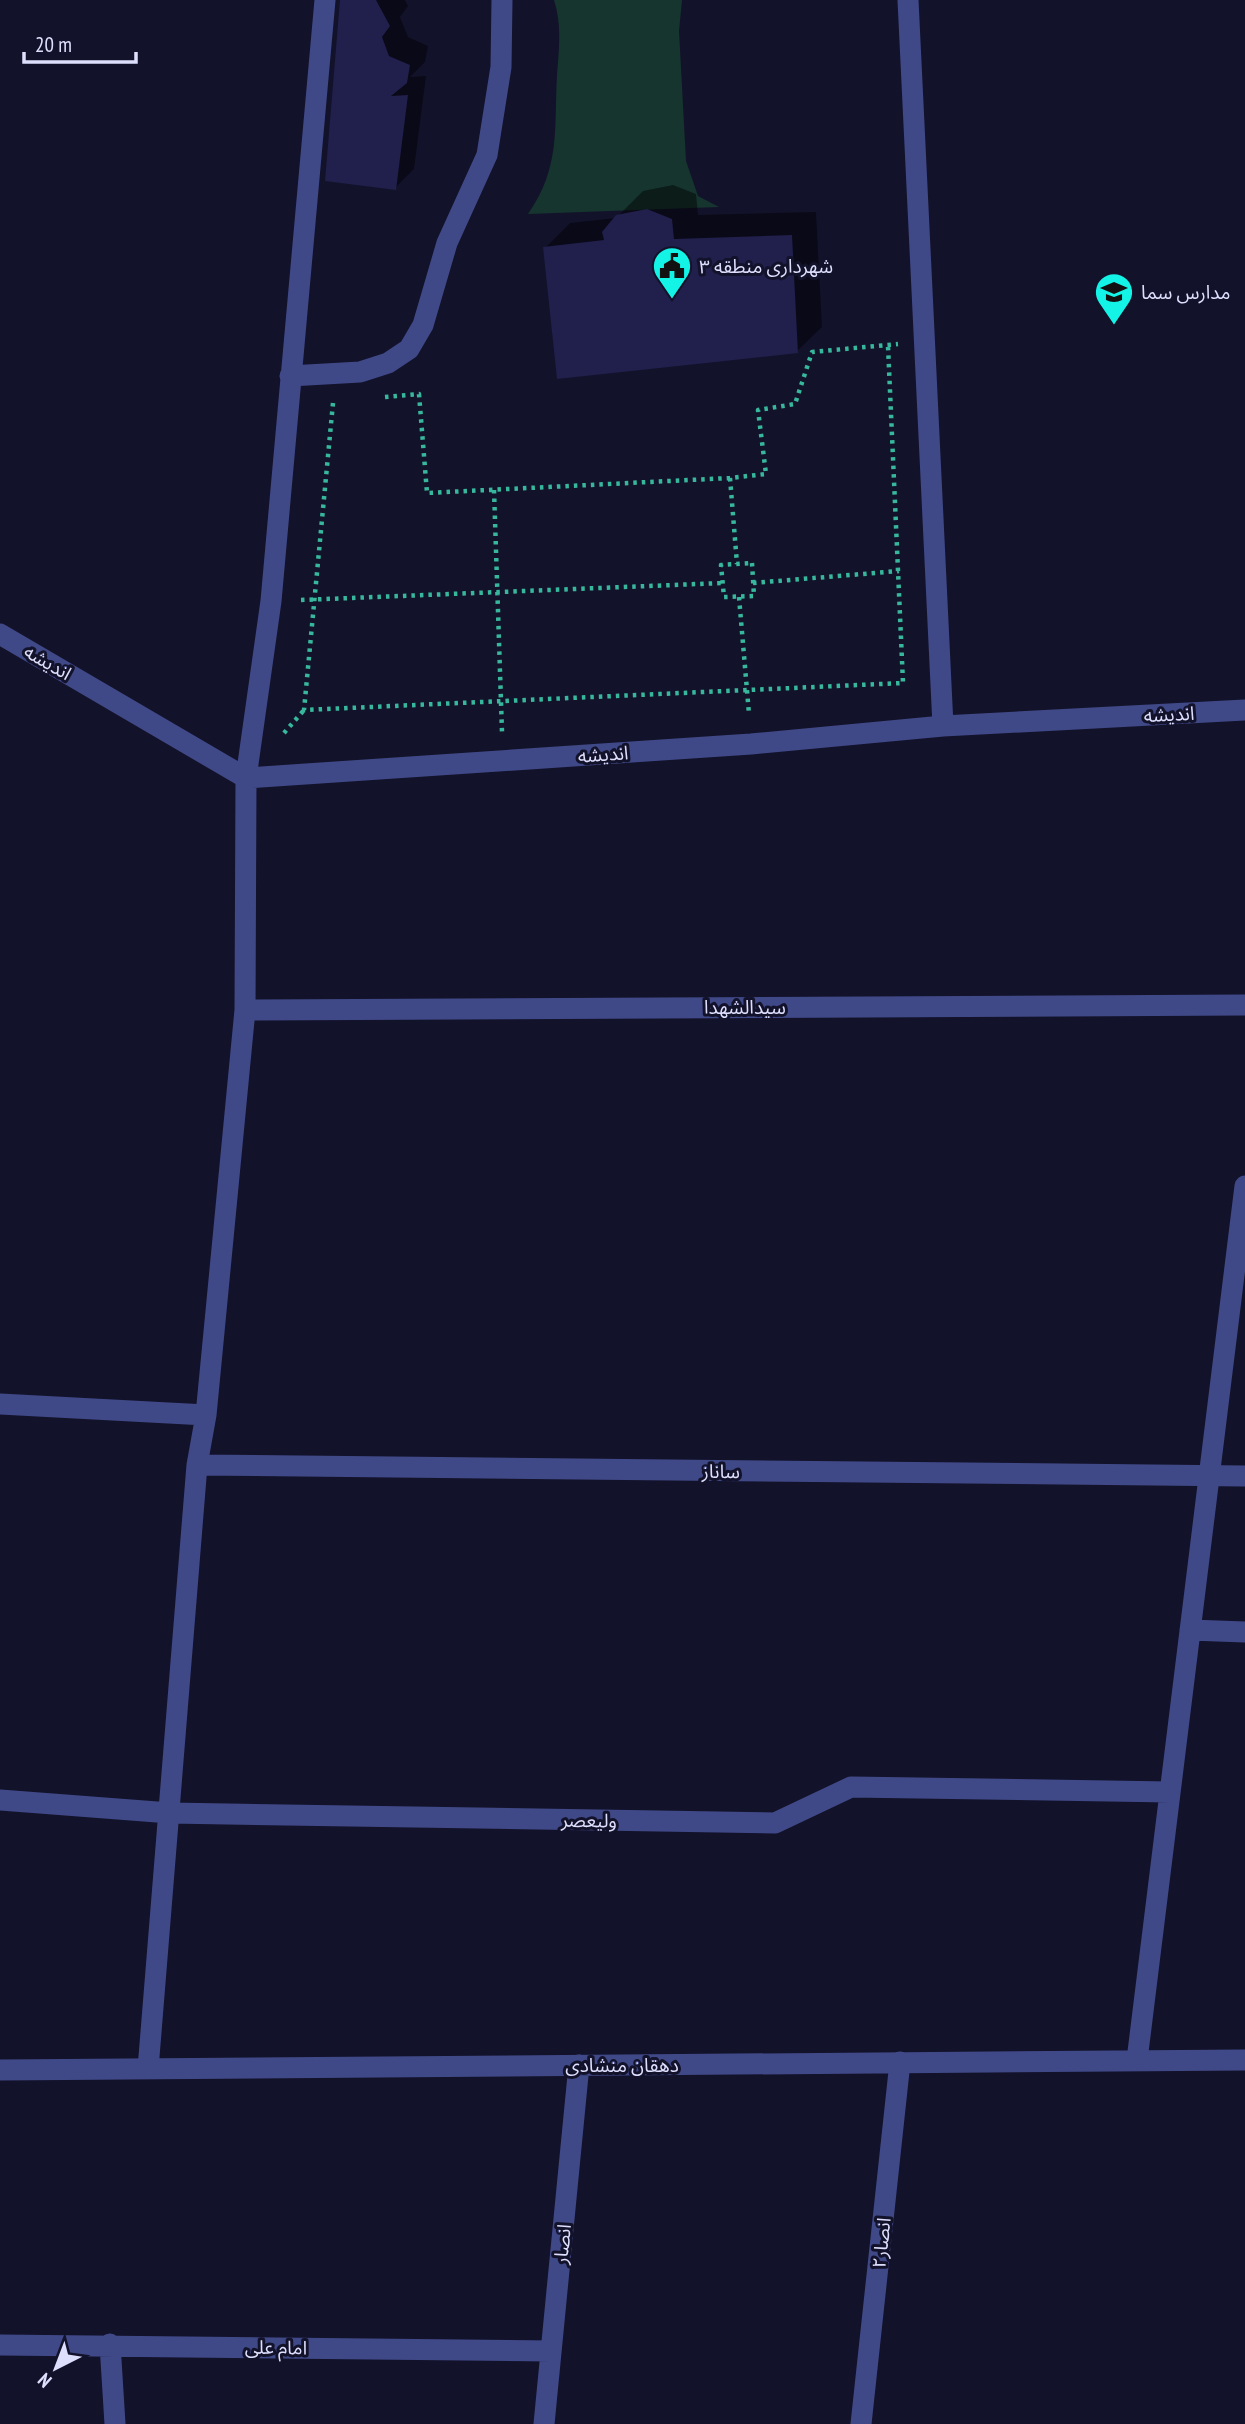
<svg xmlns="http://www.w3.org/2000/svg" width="1245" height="2424" viewBox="0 0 1245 2424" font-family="'PT Sans Narrow','Noto Sans Arabic',sans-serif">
<rect width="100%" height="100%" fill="#13122b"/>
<path fill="#16352f" d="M554 0H682L679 31 686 161 698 196 719 207 528 214C561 167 554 128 557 75 559 49 562 25 554 0Z"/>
<path fill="#0007" d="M342 0H405L408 6 400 17 408 37 428 46 425 62 410 77 426 76 414 169 395 188Z
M673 185 696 194 698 215 816 212 822 327 797 351 545 248 570 223 616 218 643 191Z"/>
<path fill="#211f4b" d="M340 0H376L390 26 382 37 389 56 410 65 407 83 391 96 408 95 396 190 325 181Z
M647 209 672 219 674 239 792 235 798 353 557 379 543 247 604 240 602 232 616 215Z"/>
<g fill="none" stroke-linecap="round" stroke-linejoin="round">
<path stroke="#37b89c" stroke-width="4.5" stroke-dasharray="3.5 5" stroke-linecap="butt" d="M385 397 419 394 427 493 730 478 766 474 758 410 795 404 812 352 898 344
M333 403 304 710 903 683 888 346
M730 478 737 564
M494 490 502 732
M752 563 754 596 724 597 721 565Z
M753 583 899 571
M739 597 749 714
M301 600 723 583
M284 733 304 710"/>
<path stroke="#404987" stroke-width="21" d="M908 0 943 726
M290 376 360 372 388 363 409 349 423 325 447 243 487 155 501 67 502 0
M0 634 246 778 751 744 943 726 1245 710
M245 1010 1245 1005
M0 1404 206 1415
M197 1465 1245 1476
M1190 1630 1245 1632
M0 1800 170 1813 775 1823 851 1787 1170 1792
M1137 2060 1245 1186
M148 2069 197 1465 206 1415 245 1010 246 778 271 601 325 0
M0 2070 1245 2060
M110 2344 115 2424
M0 2345 551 2351
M544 2424 579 2065
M861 2424 900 2062"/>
</g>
<defs>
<g id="civic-pin" transform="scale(2.0125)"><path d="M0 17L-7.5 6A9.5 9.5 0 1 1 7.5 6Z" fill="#13f4e7" stroke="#13122b"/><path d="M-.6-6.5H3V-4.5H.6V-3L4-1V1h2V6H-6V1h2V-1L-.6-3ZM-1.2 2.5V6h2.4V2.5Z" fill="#111"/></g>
<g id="school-pin" transform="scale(2.0125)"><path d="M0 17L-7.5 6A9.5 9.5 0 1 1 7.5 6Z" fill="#13f4e7" stroke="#13122b"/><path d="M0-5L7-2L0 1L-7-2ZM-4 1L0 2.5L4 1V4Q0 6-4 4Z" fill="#111"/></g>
</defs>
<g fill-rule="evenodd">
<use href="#civic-pin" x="672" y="266"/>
<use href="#school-pin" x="1114" y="292"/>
</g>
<g text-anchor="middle" stroke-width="6" stroke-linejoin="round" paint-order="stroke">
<g font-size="19" fill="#dedffd" stroke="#13122b" text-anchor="start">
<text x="699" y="273">شهرداری منطقه ۳</text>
<text x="1141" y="299">مدارس سما</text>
</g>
<g font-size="19" fill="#dedffd" stroke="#13122b">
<text transform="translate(48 662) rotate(30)" y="7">اندیشه</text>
<text transform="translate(1169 714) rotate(-3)" y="7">اندیشه</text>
<text transform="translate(603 754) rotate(-4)" y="7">اندیشه</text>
<text x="745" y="1014">سیدالشهدا</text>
<text transform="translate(721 1471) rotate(1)" y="7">ساناز</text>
<text transform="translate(589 1820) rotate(1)" y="7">ولیعصر</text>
<text x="622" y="2072">دهقان منشادی</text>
<text transform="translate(881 2243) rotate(-84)" y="7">انصار۲</text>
<text transform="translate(562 2244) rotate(-84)" y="7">انصار</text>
<text transform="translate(276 2347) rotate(1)" y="7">امام علی</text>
</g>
</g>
<g transform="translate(56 2368) rotate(222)" stroke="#13122b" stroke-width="5" paint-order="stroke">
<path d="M0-5L12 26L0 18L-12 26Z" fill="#dedffd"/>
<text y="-10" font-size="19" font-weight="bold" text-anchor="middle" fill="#dedffd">N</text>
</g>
<path d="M24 52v10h112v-10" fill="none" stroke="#dedffd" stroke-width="3.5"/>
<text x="35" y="52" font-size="21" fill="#dedffd" stroke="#13122b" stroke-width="5" paint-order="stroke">20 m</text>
</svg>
